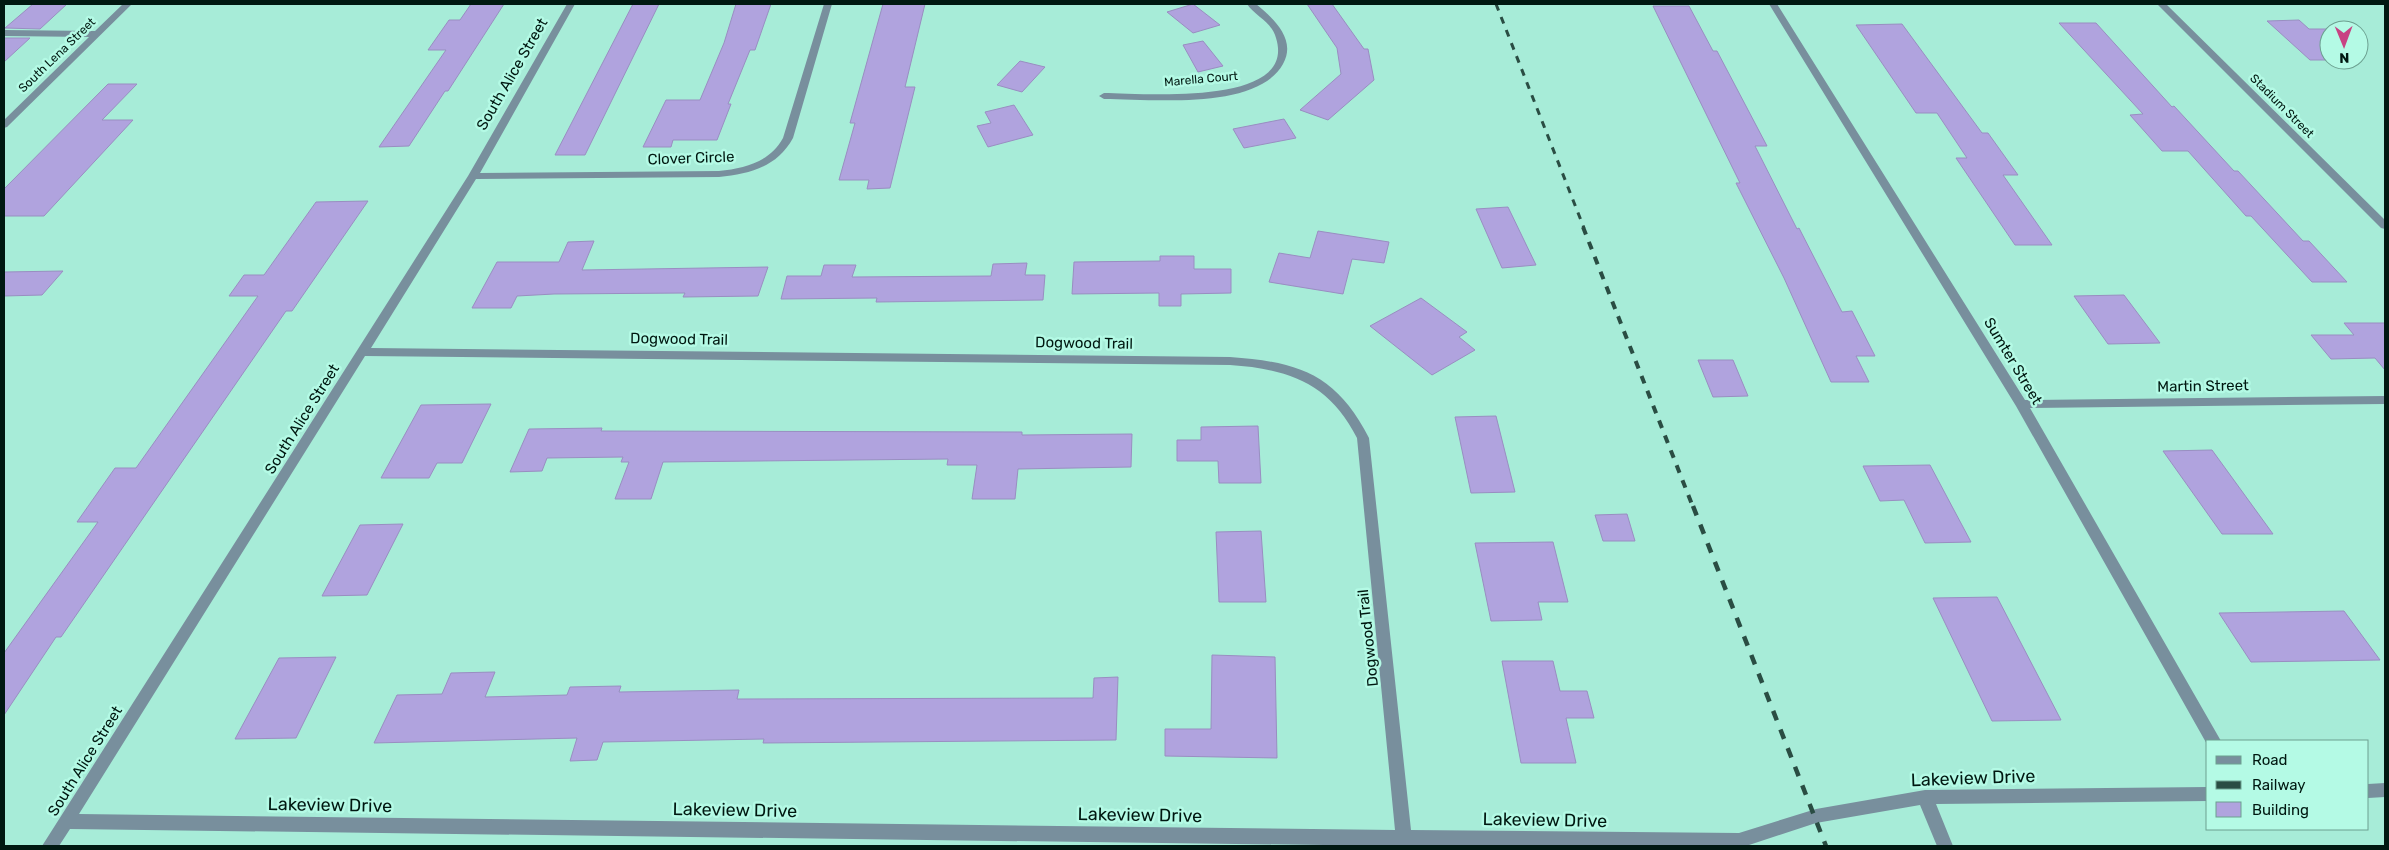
<svg xmlns="http://www.w3.org/2000/svg" width="2389" height="850" viewBox="0 0 2389 850" font-family="Rubik,sans-serif">
<rect width="100%" height="100%" fill="#a7ecd8"/>
<path fill="#b0a3de" stroke="#998ec1" d="M33 4H67L40 29 5 28Z
M471 4H504L448 91H445L409 146 379 147 446 50H428L449 20H460Z
M633 4H659L585 155H555Z
M736 4H771L755 50H750L728 104H731L717 140H673L671 147H643L666 100H700L724 43Z
M883 4H925L905 87H915L890 188 867 189 869 180H839L855 123H850Z
M1193 4 1220 25 1193 33 1167 12Z
M1307 4H1332L1364 49H1368L1374 80 1328 120 1300 110 1341 74 1337 48Z
M1653 6H1689L1713 51H1717L1767 146H1755L1797 229 1799 228 1842 312 1852 311 1875 356H1856L1869 382H1831L1784 278 1736 183H1740Z
M2299 20 2309 29H2329V60H2310L2267 21Z
M2059 23H2096L2172 107 2174 106 2234 171H2238L2303 241H2309L2347 282H2312L2251 216H2246L2188 151H2162L2130 115 2143 114Z
M1902 24 1982 133H1988L2018 175H2003L2052 245H2015L1956 158H1967L1937 113H1916L1856 25Z
M4 38H30L4 62Z
M1203 41 1223 66 1198 72 1183 45Z
M1020 61 1045 67 1022 92 997 85Z
M108 84H137L102 120H133L44 216H4V189Z
M1014 105 1033 135 988 147 977 126 991 123 985 112Z
M1284 119 1296 138 1244 148 1233 129Z
M368 201 292 311H286L61 637H56L4 715V653L98 522H77L115 468H136L258 296H229L244 275H264L316 202Z
M1508 207 1536 265 1502 268 1476 209Z
M1318 231 1389 242 1384 263 1352 259 1343 294 1269 282 1279 253 1310 258Z
M594 241 582 270 768 267 758 296 683 297 685 293 554 294 517 296 511 308H472L497 262H559L568 242Z
M1160 256H1194V269H1231V293L1181 294V306H1159V293L1072 294 1074 262 1160 261Z
M1027 263 1025 275H1045L1043 300 876 302 877 298 781 299 787 276H821L824 265H856L852 277 991 276 993 264Z
M63 271 42 295 4 296V272Z
M2124 295 2160 343 2108 344 2074 296Z
M1421 298 1467 332 1459 337 1475 350 1432 375 1370 326Z
M2344 323H2385V370L2375 358 2331 359 2311 335H2354Z
M1698 360H1733L1748 396 1713 397Z
M491 404 462 463H437L429 478H381L421 405Z
M1496 416 1515 492 1471 493 1455 417Z
M1258 426 1261 483H1219L1218 461H1177V440H1201V427Z
M602 428 601 431 1022 432V435L1132 434 1131 467 1018 469 1015 499H972L977 465H947L948 459 663 462 651 499H615L629 462H621L623 457 547 458 542 471 510 472 529 429Z
M2212 450 2273 534H2222L2163 451Z
M1930 465 1971 542 1925 543 1904 500 1880 501 1863 466Z
M1627 514 1635 541H1603L1595 515Z
M403 524 367 595 322 596 360 525Z
M1261 531 1266 602H1219L1216 532Z
M1553 542 1568 602H1538L1542 620 1491 621 1475 543Z
M1997 597 2061 720 1992 721 1933 598Z
M2344 611 2380 660 2251 662 2219 613Z
M1212 655 1275 657 1277 758 1165 756V729H1211Z
M336 657 296 738 235 739 279 658Z
M1502 661H1553L1560 691H1587L1594 718H1566L1576 763H1521Z
M495 672 485 697 567 695 570 687 621 686 619 692 739 690 737 699 1093 698 1094 678 1118 677 1116 740 763 743 764 739 603 742 597 760 570 761 577 738 374 743 397 695 442 694 451 673Z"/>
<g fill="none" stroke-linecap="round" stroke-linejoin="round">
<path fill="#788f9d" fill-rule="evenodd" d="M123 4H132L7 127 4 128V120L89 37 4 36V30L95 31Z
M567 4H575L480 173 719 171C745 168 770 162 783 138L824 4H832L793 138C777 167 750 174 719 177L476 179 371 348 1230 357C1299 362 1336 374 1369 438L1411 830 1739 833 1816 809 1925 790 2208 787V801L1936 804 1953 846H1937L1920 805 1816 823 1746 846H1397L70 829 59 846H42L468 176ZM365 356 1230 365C1289 369 1329 383 1357 438L1395 830 79 814Z
M1247 4H1256C1273 18 1297 39 1283 64 1257 111 1151 99 1104 99L1099 96 1104 93C1140 93 1298 108 1276 38 1272 22 1255 16 1247 4Z
M1769 4H1777L2025 400 2385 396V404L2030 408 2221 741H2208V746L2016 406Z
M2157 4H2166L2385 220V229L2381 228Z
M2385 783V797L2368 798V784Z"/>
<path stroke="#2a4d43" stroke-width="3" stroke-dasharray="7 7" stroke-linecap="butt" d="M1496 4 1584 228"/>
<path stroke="#2a4d43" stroke-width="4" stroke-dasharray="8 8" stroke-linecap="butt" d="M1583 227 1693 507"/>
<path stroke="#2a4d43" stroke-width="4.5" stroke-dasharray="10 10" stroke-linecap="butt" d="M1693 506 1826 846"/>
</g>
<g text-anchor="middle" stroke-width="5" stroke-linejoin="round" paint-order="stroke">
<g font-size="12" fill="#001811" stroke="#b4fae5">
<text transform="translate(57 55) rotate(-44)" y="4">South Lena Street</text>
<text transform="translate(1201 79) rotate(-5)" y="4">Marella Court</text>
<text transform="translate(2282 106) rotate(45)" y="4">Stadium Street</text>
</g>
<g font-size="15" fill="#001811" stroke="#b4fae5">
<text transform="translate(512 74) rotate(-60)" y="5">South Alice Street</text>
<text transform="translate(691 158) rotate(-2)" y="5">Clover Circle</text>
<text transform="translate(679 339) rotate(1)" y="5">Dogwood Trail</text>
<text transform="translate(1084 343) rotate(1)" y="5">Dogwood Trail</text>
<text transform="translate(2013 361) rotate(59)" y="5">Sumter Street</text>
<text transform="translate(2203 386) rotate(-1)" y="5">Martin Street</text>
<text transform="translate(302 419) rotate(-58)" y="5">South Alice Street</text>
<text transform="translate(1368 638) rotate(-96)" y="5">Dogwood Trail</text>
<text transform="translate(85 761) rotate(-58)" y="5">South Alice Street</text>
</g>
<g font-size="18" fill="#001811" stroke="#b4fae5">
<text transform="translate(1973 778) rotate(-2)" y="6">Lakeview Drive</text>
<text transform="translate(330 805) rotate(1)" y="6">Lakeview Drive</text>
<text transform="translate(735 810) rotate(1)" y="6">Lakeview Drive</text>
<text transform="translate(1140 815) rotate(1)" y="6">Lakeview Drive</text>
<text transform="translate(1545 820) rotate(1)" y="6">Lakeview Drive</text>
</g>
</g>
<rect width="2389" height="850" fill="none" stroke="#001811" stroke-width="10"/>
<rect x="2206" y="740" width="162" height="90" fill="#b4fae5" stroke="#6ca090"/>
<rect x="2216" y="756" width="25" height="8" fill="#788f9d" stroke="#6ca090"/>
<text x="2252" y="765" font-size="15" fill="#001811">Road</text>
<rect x="2216" y="781" width="25" height="8" fill="#2a4d43" stroke="#6ca090"/>
<text x="2252" y="790" font-size="15" fill="#001811">Railway</text>
<rect x="2216" y="802" width="25" height="15" fill="#b0a3de" stroke="#6ca090"/>
<text x="2252" y="815" font-size="15" fill="#001811">Building</text>
<g transform="translate(2344 45) rotate(179)"><circle r="24" fill="#b4fae5" stroke="#6ca090"/>
<path d="M0-4L9 19L0 12L-9 19Z" fill="#c84283"/>
<text y="-8" font-size="14" font-weight="bold" text-anchor="middle" fill="#001811">N</text>
</g>
</svg>
